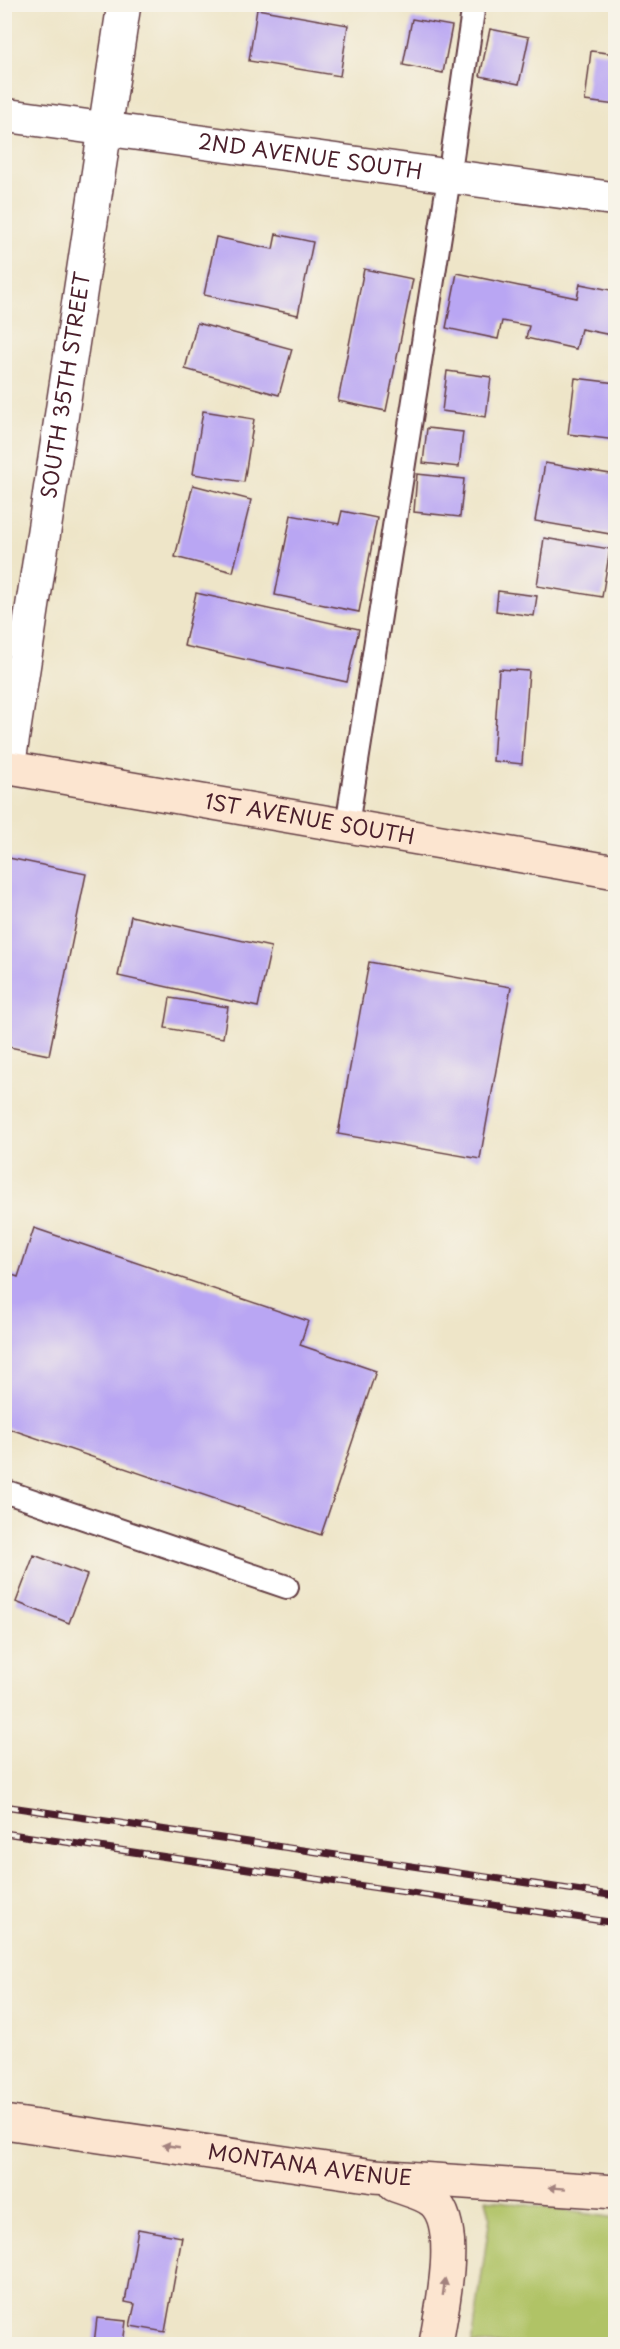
<svg xmlns="http://www.w3.org/2000/svg" width="620" height="2349" viewBox="0 0 620 2349" font-family="'Playpen Sans',sans-serif">
<rect width="100%" height="100%" fill="#f7f3e8"/>
<filter id="ink" filterUnits="userSpaceOnUse"><feTurbulence type="fractalNoise" baseFrequency=".0167" numOctaves="2"/><feDisplacementMap in="SourceGraphic" scale="12" xChannelSelector="R" yChannelSelector="G"/><feConvolveMatrix kernelMatrix="1 2 1 2 8 2 1 2 1" color-interpolation-filters="sRGB"/></filter>
<filter id="wash" filterUnits="userSpaceOnUse"><feTurbulence type="fractalNoise" baseFrequency=".008" numOctaves="4" result="noise"/><feDisplacementMap in="SourceGraphic" scale="24" xChannelSelector="R" yChannelSelector="G"/><feGaussianBlur stdDeviation="1.35" result="paint"/><feColorMatrix in="noise" values="0 0 0 0 0 0 0 0 0 0 0 0 0 0 0 0 0 1.4 0 .05"/><feComposite in="paint" operator="in"/></filter>
<g filter="url(#wash)">
<rect width="100%" height="100%" fill="#eee5c8"/>
<path fill="#b0c366" stroke="#7d7148" stroke-width="1.5" d="M486 2199 615 2218 614 2344H472L490 2216Z"/>
<g id="blocks">
<path fill="#b9a6f3" d="M384 4H414L413 10Z
M257 9 348 25 340 76 249 61Z
M412 19 452 26 443 73 403 65Z
M490 29 529 37 519 84 480 76Z
M591 51 616 54V105L585 101Z
M276 234 313 242 298 315 204 295 216 237 273 249Z
M364 269 413 279 386 411 338 401Z
M457 273 577 298 580 284 616 291V336L581 329 576 349 526 338 529 326 502 321 498 339 446 328Z
M197 323 292 349 279 395 185 369Z
M447 371 491 377 486 417 442 411Z
M575 378 616 383V440L568 434Z
M203 411 254 419 244 482 193 474Z
M427 428 463 432 459 467 423 463Z
M545 463 616 475V535L535 521Z
M417 474 464 479 460 517 414 512Z
M193 485 251 500 233 572 175 557Z
M342 511 377 518 359 612 275 595 291 515 339 524Z
M544 538 610 549 602 597 537 586Z
M498 591 537 596 534 616 496 611Z
M196 593 359 629 347 682 184 646Z
M499 669 529 671 522 764 493 761Z
M4 857 86 874 49 1055 4 1046Z
M131 916 271 947 258 1007 118 976Z
M369 962 511 987 480 1159 338 1134Z
M170 998 228 1007 223 1038 165 1028Z
M34 1228 308 1321 300 1345 376 1371 321 1535 4 1427V1272L18 1277Z
M34 1555 87 1575 69 1623 16 1602Z
M138 2229 182 2237 165 2332 130 2326 135 2304 125 2302Z
M97 2318 126 2321 123 2344H94Z"/>
</g>
</g>
<g filter="url(#ink)">
<use href="#blocks" fill-opacity="0" stroke="#633d43" stroke-width="1.5"/>
<g fill="none" stroke-linecap="round" stroke-linejoin="round">
<g stroke="#633d43" stroke-width="26">
<path id="lane" d="M347 825 449 178 474 4
M4 1491 287 1587"/>
</g>
<g stroke="#633d43" stroke-width="36">
<g id="street">
<path id="s1" d="M4 115 616 199"/>
<path id="s2" d="M8 768 124 4"/>
</g>
</g>
<g stroke="#633d43" stroke-width="36">
<g id="secondary">
<path id="s3" d="M4 767 616 872"/>
<path id="s4" d="M4 2122 374 2176 616 2192"/>
<path d="M395 2185C407 2190 424 2193 434 2202 461 2228 441 2311 436 2344"/>
</g>
</g>
<use href="#lane" stroke="#fff" stroke-width="22"/>
<use href="#street" stroke="#fff" stroke-width="33"/>
<use href="#secondary" stroke="#fce5d0" stroke-width="33"/>
<g stroke="#4a1f2b" stroke-width="7">
<path id="rail" d="M4 1806 616 1896
M4 1833 616 1923"/>
</g>
<use href="#rail" stroke="#f7f3e8" stroke-width="4.5" stroke-dasharray="14" stroke-linecap="butt"/>
</g>
<defs><path id="oneway-solid" d="M-6-.8H1V-3.2L6.5 0L1 3.2V.8H-6Z" transform="scale(1.5)"/></defs>
<g fill="#a3827e">
<use href="#oneway-solid" transform="translate(171 2146) rotate(-172)"/>
<use href="#oneway-solid" transform="translate(557 2188) rotate(-176)"/>
<use href="#oneway-solid" transform="translate(444 2287) rotate(-82)"/>
</g>
</g>
<g text-anchor="middle" stroke-width="5" stroke-linejoin="round" paint-order="stroke">
<g font-size="21" fill="#4a1f2b" stroke="#f7f3e8">
<text dy="7" stroke="none"><textPath href="#s1" startOffset="309">2ND AVENUE SOUTH</textPath></text>
<text dy="7" stroke="none"><textPath href="#s2" startOffset="387">SOUTH 35TH STREET</textPath></text>
<text dy="7" stroke="none"><textPath href="#s3" startOffset="310">1ST AVENUE SOUTH</textPath></text>
<text dy="7" stroke="none"><textPath href="#s4" startOffset="309">MONTANA AVENUE</textPath></text>
</g>
</g>
<rect width="620" height="2349" fill="none" stroke="#f7f3e8" stroke-width="24"/>
</svg>
